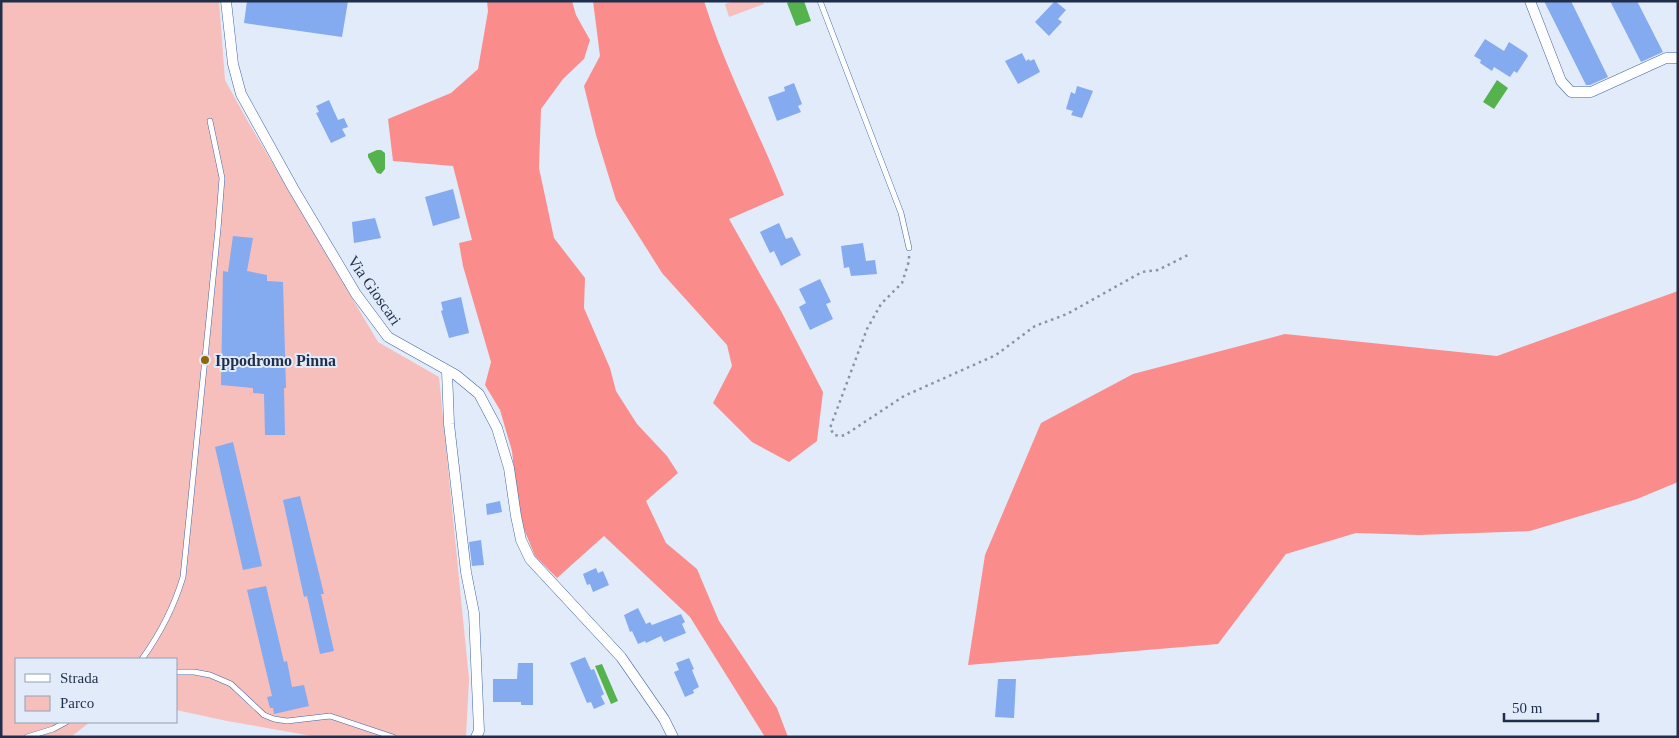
<svg xmlns="http://www.w3.org/2000/svg" width="1679" height="738" viewBox="0 0 1679 738" font-family="'Times New Roman',serif">
<rect width="100%" height="100%" fill="#e2ebfa"/>
<path fill="#f6bfbc" d="M1 1H219L225 80 247 120 378 342 439 377 469 679 466 737H318L227 721 176 710V659H16V722H90L71 737H1Z
M733 1H763L764 4 729 17 725 4Z"/>
<path fill="#fa8d8b" d="M487 1H572L576 15 590 40 584 59 563 79 541 109 539 168 554 238 585 278 584 308 610 368 616 391 637 424 667 456 678 473 646 501 666 543 697 569 719 621 777 708 788 737H765L690 617 604 536 557 578 535 556 519 517 512 451 500 410 485 385 491 362 463 266 459 243 472 240 453 166 393 161 388 119 451 93 478 69 488 11Z
M593 1H704C725 68 758 130 784 195L729 219 781 311 823 392 817 441 789 462 752 442 713 403 732 366 727 345 662 273 616 200 596 135 584 86 600 56Z
M1678 291V482L1637 499 1530 531 1419 535 1356 533 1286 554 1218 644 968 665 985 555 1041 423 1133 374 1285 334 1497 356Z"/>
<path fill="#55b34d" d="M791 1H804L811 21 796 26 787 3Z
M1497 80 1508 88 1494 109 1483 102Z
M377 150H381L385 153V169L381 174 377 173 368 157V154Z
M602 664 618 701 611 704 595 666Z"/>
<path fill="#84aaf0" d="M247 1H348L342 37 244 23Z
M1055 1 1066 10 1058 19 1062 22 1049 36 1035 22Z
M1544 1H1571L1608 77 1590 85H1586Z
M1610 1H1637L1663 52 1641 62Z
M1485 39 1504 51 1509 42 1526 53 1528 56 1517 73 1514 71 1510 77 1494 67 1492 71 1480 63 1481 60 1474 56Z
M1022 53 1026 61 1029 59 1030 61 1034 59 1040 72 1018 84 1005 61Z
M794 83 802 104 798 106 801 112 777 121 768 97 785 91 784 87Z
M1077 86 1093 91 1082 118 1071 115 1073 111 1066 109 1071 92 1075 94Z
M329 100 338 120 344 118 348 127 342 129 346 136 331 143 316 113 319 112 316 106Z
M453 189 460 218 433 226 425 197Z
M375 218 381 238 354 243 352 222Z
M779 223 786 239 792 237 801 255 781 266 774 251 770 253 760 232Z
M233 236 253 238 247 271 267 275V281L283 282 286 388H284L285 435H265L264 394 253 393V388L221 385 223 271 228 272Z
M863 243 866 261 875 260 877 274 851 276 849 267 844 268 841 246Z
M820 279 831 302 826 304 833 319 810 330 799 307 806 303 799 289Z
M461 297 469 333 449 338 441 311 443 310 441 302Z
M233 442 262 566 243 570 215 447Z
M300 496 324 594H321L334 651 320 654 307 596 304 597 283 500Z
M500 501 502 512 487 515 486 504Z
M481 540 484 565 472 566 469 542Z
M596 568 598 573 603 571 609 585 593 592 590 584 587 585 583 574Z
M266 586 284 662 287 661 292 687 304 685 309 706 274 714 273 708H270L267 697 272 696 247 590Z
M638 608 646 624 650 622 652 625 681 614 685 622 682 624 686 633 664 642 661 636 646 643 645 641 638 644 632 631 630 632 624 615Z
M585 657 591 670 594 669 604 694 601 696 605 704 594 709 591 702 587 703 570 663Z
M689 658 694 669 692 670 699 687 693 690 694 693 685 697 674 672 679 670 676 663Z
M518 663H533V705H521V702H493V679H517Z
M998 679H1016L1014 718 995 717Z"/>
<g fill="none" stroke-linecap="round" stroke-linejoin="round">
<g stroke="#4365a5" stroke-width="6">
<path id="service" d="M820 1 901 213 909 248
M142 659C160 634 174 607 183 577L218 229 222 178 210 121
M176 672H194L210 675 231 684 264 715 274 719 287 721 330 716 393 737
M27 737 53 729 66 722"/>
</g>
<g stroke="#4365a5" stroke-width="11">
<path id="minor" d="M226 1 233 64 241 94 293 188 356 294 388 337 456 375 479 394 497 428 509 468 516 516 521 540 530 559 621 657 664 719 673 737
M1530 1 1561 81 1571 92H1591L1666 58H1678
M447 371 449 424 466 572 474 613 479 731 476 737"/>
</g>
<path stroke="#8793a8" stroke-width="2.5" stroke-dasharray="2.5 4" stroke-linecap="butt" d="M909 256V261L902 283 881 304 867 329 830 428 834 435 841 436 845 435 904 396 996 355 1035 326 1067 314 1142 272 1158 270 1188 255"/>
<use href="#service" stroke="#fff" stroke-width="5"/>
<use href="#minor" stroke="#fff" stroke-width="10"/>
</g>
<circle fill="#8d6709" stroke="#e2ebfa" stroke-width="2" cx="205" cy="360" r="5"/>
<g text-anchor="middle" stroke-width="4" stroke-linejoin="round" paint-order="stroke">
<g font-size="16" fill="#1f2e4a" stroke="#e2ebfa">
<text transform="translate(375 290) rotate(55)" y="6">Via Gioscari</text>
</g>
<g font-size="16" font-weight="bold" fill="#1f2e4a" stroke="#e2ebfa" text-anchor="start">
<text x="215" y="366">Ippodromo Pinna</text>
</g>
</g>
<rect width="1679" height="738" fill="none" stroke="#1f2e4a" stroke-width="5"/>
<rect x="15" y="658" width="162" height="65" fill="#e2ebfa" stroke="#949fb4"/>
<rect x="25" y="674" width="25" height="8" fill="#ffffff" stroke="#949fb4"/>
<text x="60" y="683" font-size="15" fill="#1f2e4a">Strada</text>
<rect x="25" y="696" width="25" height="15" fill="#f6bfbc" stroke="#949fb4"/>
<text x="60" y="708" font-size="15" fill="#1f2e4a">Parco</text>
<path d="M1504 713v8h94v-8" fill="none" stroke="#1f2e4a" stroke-width="2.5"/>
<text x="1512" y="713" font-size="15" fill="#1f2e4a" stroke="#e2ebfa" stroke-width="4" paint-order="stroke">50 m</text>
</svg>
